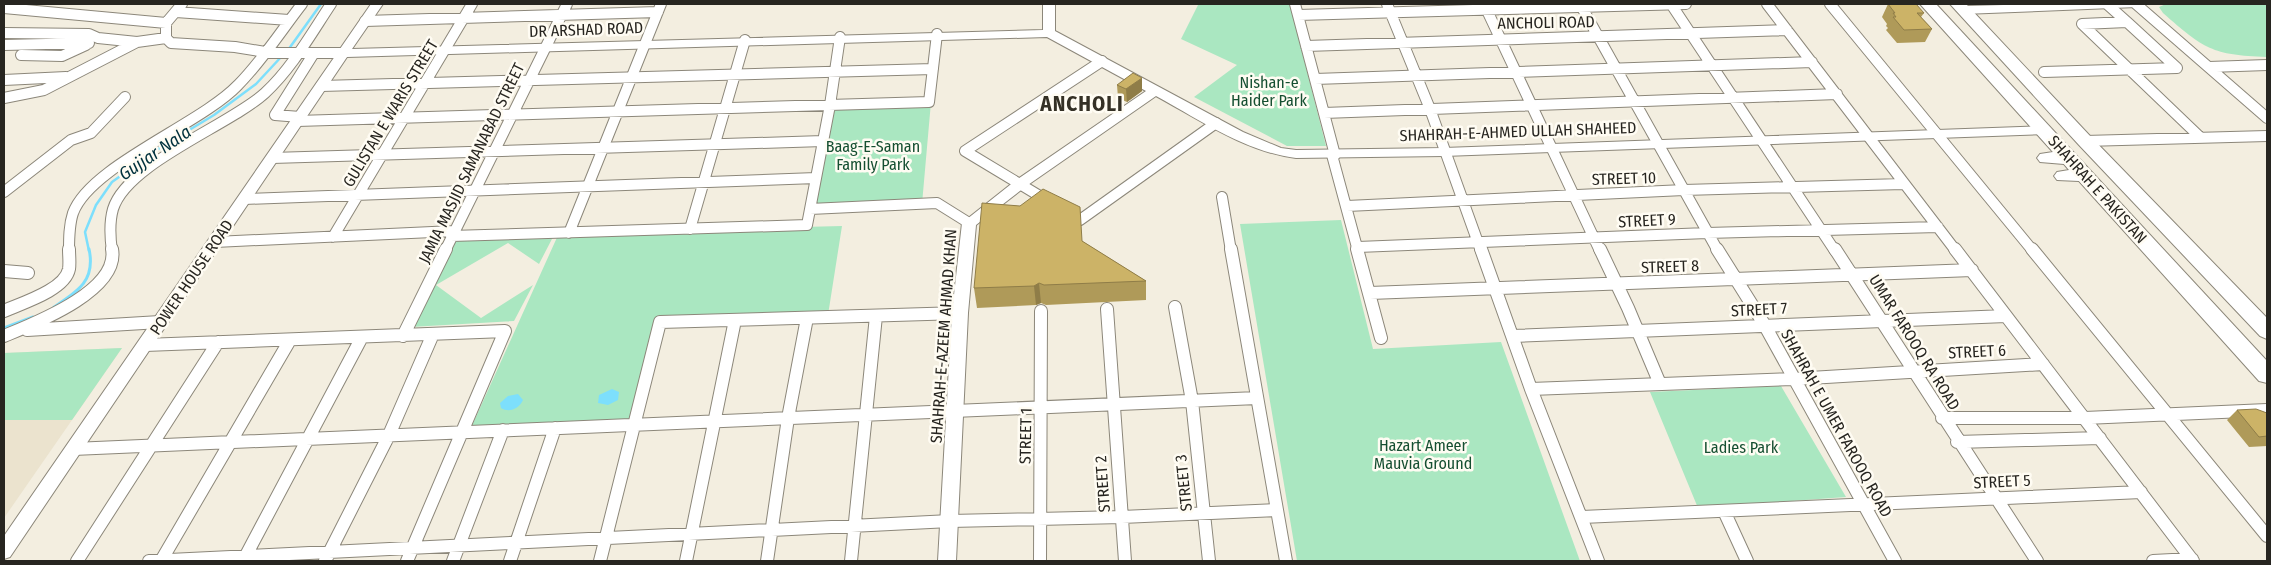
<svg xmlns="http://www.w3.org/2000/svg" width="2271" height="565" viewBox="0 0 2271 565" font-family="'Fira Sans Condensed',sans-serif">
<rect width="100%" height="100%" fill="#f3eee0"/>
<path fill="#ebe3ce" d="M122 348 72 420 4 518V353Z"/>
<path fill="#aae7c1" d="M1290 4 1326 146H1287L1194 97 1237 65 1181 39 1198 5Z
M2166 4H2267V57C2212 55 2204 49 2163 13L2159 7Z
M931 102 922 204 810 209 830 105Z
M1341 220 1373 349 1501 342 1580 561H1297L1240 224Z
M842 226 828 315 660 322 636 424 470 430 559 233Z
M553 237 539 264 508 243 436 285 481 318 533 285 514 321 411 327 453 238Z
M122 348 72 420H4V353Z
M1781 386 1846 497 1698 508 1650 392Z"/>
<path fill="#7ddffc" d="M612 389 619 392 618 400 608 405 598 403 599 395Z
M518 394 523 400C519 409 509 413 501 408L500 403 508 396Z"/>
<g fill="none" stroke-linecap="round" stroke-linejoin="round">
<path stroke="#7ddffc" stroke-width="2.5" d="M288 50 321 4
M89 251 85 232 96 205 112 182 161 147 214 115 256 84 282 56"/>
<path stroke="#7ddffc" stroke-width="3" d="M54 307C77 292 96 281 89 249
M4 328 33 317"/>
<g stroke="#8c877a" stroke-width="12">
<path id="street-far1" d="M182 4 166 23V38L171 43 235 47 271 53H344
M1295 4 1335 155
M1387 4 1430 109 1481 251
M1484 4 1600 251
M1580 4 1718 251
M1671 4 1835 251
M1767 4 1956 251
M1830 4 2033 251
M2136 4 2267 118
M2108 5 2127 22 2082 24 2201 138
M4 8 166 23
M176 12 289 20
M1298 15 1686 4
M365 21 658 12
M4 33 89 34 98 38 137 42
M4 45 89 43
M1306 46 1787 30
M21 55 62 56 86 45
M2209 67 2267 65
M2044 72 2177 68 2127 22
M1315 79 1812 62
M4 80 66 77
M321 86 933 69
M4 98 44 90 137 42 166 38
M1324 113 1837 94
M300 117 275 115 314 53
M297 121 929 102 937 34
M2085 141 2267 136
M1332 155 1358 251
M272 158 823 141
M4 192 71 140 91 133 125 97
M1222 197 1231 251
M244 199 816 178
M1048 201 965 151 1102 61
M1347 206 1684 190 1903 184
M810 209 937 203 969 223
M1069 213 1080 220 1216 123
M690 229 745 40
M569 233 661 4
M451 236 807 225 830 105 840 37
M333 237 472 4
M215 242 454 231
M1358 247 1707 233 1938 227
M69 251C69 238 69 225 73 213 90 166 201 124 238 85 262 61 281 31 302 4
M112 251C110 237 109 223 113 209 127 163 230 125 265 93 292 68 311 34 331 4
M445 251 567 4"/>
</g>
<g stroke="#8c877a" stroke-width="14">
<path id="street" d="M1231 249 1286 561
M1357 249 1381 338
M1481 249 1531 389 1598 561
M1600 249 1628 308 1660 384
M1717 249 1764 324 1895 561
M1835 249 2037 561
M1955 249 2193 561
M2032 249 2267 536
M4 271 28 273
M1370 293 1972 270
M1175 307 1192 401 1209 561
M1107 309 1125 561
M4 311C22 303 65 290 69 269 70 263 69 256 69 249
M27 330 160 322
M4 336C33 324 120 291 112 249
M403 336 446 249
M1513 336 2006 316
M145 345 505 331 407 561
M1531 389 1793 379 2043 364
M1942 418H2085L2267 410
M1957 442 2100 438
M73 449 1257 398
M1724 511 1747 561
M1582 517 2141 492
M77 561 218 342
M149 561 950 521 1122 517 1276 510
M161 561 290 340
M243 561 362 337
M325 561 389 435 433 334
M453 561 503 430
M510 561 555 428
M600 561 660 322 960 313
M686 561 735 320
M767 561 788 418 807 318
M851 561 876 316
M1040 561 1041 311
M2153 561 2192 559"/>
</g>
<g stroke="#8c877a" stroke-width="2">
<path id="secondary" d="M371 4H383L352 49 1043 30V4H1055V31L1243 132 1281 148 1296 150 1444 148 2045 126 2052 130 2045 134 1444 156 1296 158C1246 152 1200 120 1156 96L1025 187 976 225 968 313 956 561H938L952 313 962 223 1015 181 1146 91 1047 37 347 57 10 557 4 559V536Z
M2043 4H2143L2137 7 1963 14 1957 10 1963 6Z"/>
</g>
<g stroke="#8c877a" stroke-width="2">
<path id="highway" d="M1920 4H1936L2267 361V383L2259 381 2079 181 2057 180 2054 176 2057 172 2069 170 2064 164 2040 162 2037 158 2040 154 2053 152Z
M1950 4H1966L2091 137 2267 318V339L2260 336 2079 145Z"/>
</g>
<use href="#street-far1" stroke="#fff" stroke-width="10"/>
<use href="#street" stroke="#fff" stroke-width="12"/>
<use href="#secondary" fill="#fff" fill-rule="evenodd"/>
<use href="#highway" fill="#fff" fill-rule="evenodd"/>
</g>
<path fill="#af9a59" d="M1888 4 1924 13 1921 17 1932 29 1925 42 1897 43 1886 30 1888 28 1886 26 1887 24 1882 17Z
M1142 78V91L1127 102 1118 98 1117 85Z
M1082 241 1146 281V300L1046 305 1041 303 1036 305 977 308 974 288Z
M2237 410 2267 413V446L2249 447 2227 420Z"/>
<path fill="#8f7d48" d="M1142 78V91L1127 102 1126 89Z
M1039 283 1041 303 1036 305 1034 286Z"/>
<path fill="#ccb367" stroke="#8f7d48" d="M1888 4H1916L1924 13H1917L1932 29 1904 30 1893 17H1896L1893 13H1895Z
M1133 73 1142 78 1126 89 1117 85Z
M1043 189 1080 207 1082 241 1146 281 1044 285 1039 283 1034 286 974 288 982 203 1020 206Z
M2256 409 2267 413V436L2259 437 2237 410Z"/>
<g text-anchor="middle" stroke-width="5" stroke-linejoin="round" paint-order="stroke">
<g font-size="16" fill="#272520" stroke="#fffcf3">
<text transform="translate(1546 22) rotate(-1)" y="6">ANCHOLI ROAD</text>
<text transform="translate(586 29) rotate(-2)" y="6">DR ARSHAD ROAD</text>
<text transform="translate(390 113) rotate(-59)" y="6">GULISTAN E WARIS STREET</text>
<text transform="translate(1518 131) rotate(-2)" y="6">SHAHRAH-E-AHMED ULLAH SHAHEED</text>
<text transform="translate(471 163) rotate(-64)" y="6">JAMIA MASJID SAMANABAD STREET</text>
<text transform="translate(1624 178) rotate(-2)" y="6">STREET 10</text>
<text transform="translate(2098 189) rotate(48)" y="6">SHAHRAH E PAKISTAN</text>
<text transform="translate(1647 220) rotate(-3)" y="6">STREET 9</text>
<text transform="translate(1670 266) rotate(-2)" y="6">STREET 8</text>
<text transform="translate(191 277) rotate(-56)" y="6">POWER HOUSE ROAD</text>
<text transform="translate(1759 309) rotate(-3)" y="6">STREET 7</text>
<text transform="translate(943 336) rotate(-86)" y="6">SHAHRAH-E-AZEEM AHMAD KHAN</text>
<text transform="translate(1915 342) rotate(58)" y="6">UMAR FAROOQ RA ROAD</text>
<text transform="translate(1977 351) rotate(-3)" y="6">STREET 6</text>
<text transform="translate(1837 423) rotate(61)" y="6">SHAHRAH E UMER FAROOQ ROAD</text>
<text transform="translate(1025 436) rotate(-89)" y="6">STREET 1</text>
<text transform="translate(2002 481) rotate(-3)" y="6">STREET 5</text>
<text transform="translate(1183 483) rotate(-96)" y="6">STREET 3</text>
<text transform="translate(1102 484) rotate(-94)" y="6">STREET 2</text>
</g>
<g font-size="16" fill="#154f31" stroke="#fffcf3">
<text x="1269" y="88">Nishan-e<tspan x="1269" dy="18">Haider Park</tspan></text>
<text x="873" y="152">Baag-E-Saman<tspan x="873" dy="18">Family Park</tspan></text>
<text x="1423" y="451">Hazart Ameer<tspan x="1423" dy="18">Mauvia Ground</tspan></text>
<text x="1741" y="453">Ladies Park</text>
</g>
<g font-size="18" font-style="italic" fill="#01313d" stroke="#fffcf3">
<text transform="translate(155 153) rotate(-34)" y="6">Gujjar Nala</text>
</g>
<g font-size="21" font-weight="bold" letter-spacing="1" fill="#343025" stroke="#fffcf3">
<text x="1082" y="111">ANCHOLI</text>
</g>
</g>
<rect width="2271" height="565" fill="none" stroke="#272520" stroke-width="10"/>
</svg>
